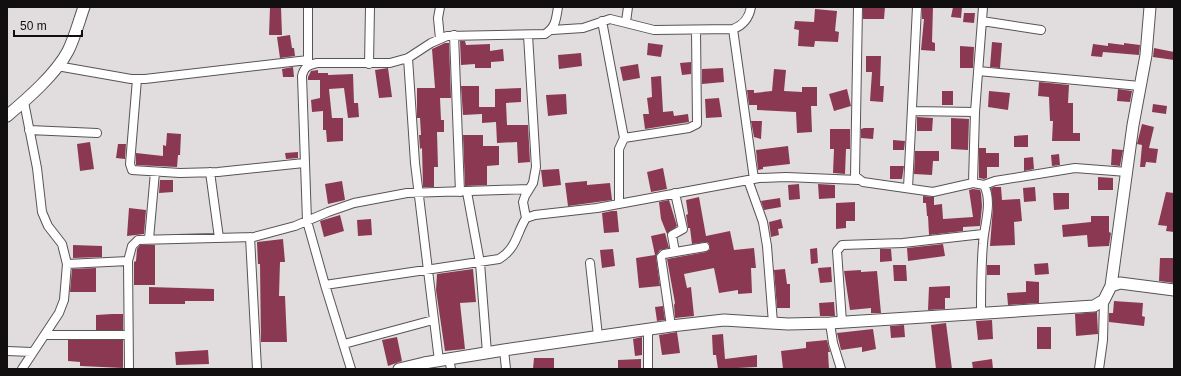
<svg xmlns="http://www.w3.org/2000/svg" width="1181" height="376" viewBox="0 0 1181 376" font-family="Arial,sans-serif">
<rect width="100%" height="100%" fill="#e1ddde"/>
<path fill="#8b3953" d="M270 7H281L282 35H269Z
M863 7H885L884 19H863Z
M922 7H933L932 42 935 43V51L921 50 924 19H922Z
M953 7H962L961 18 951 17Z
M815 9 837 11 835 31 839 32 838 42 815 41 814 47 798 46 799 30 794 29 795 21 814 22Z
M964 13H975L974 23 963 22Z
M290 35 292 48H294L295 56 280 58 277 37Z
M460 41H465L466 45 490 44V51L503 49 504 61 491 62V68H475V64L461 65Z
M992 42 1002 43 1000 68 990 67Z
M445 43H449L451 98H440L441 120H444V132H437L438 167H434V187H423L422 148 420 149 419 135H421L420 118H417V88H435L432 49Z
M648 43 663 45 661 57 647 55Z
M1108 43 1124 45V43L1140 45 1139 55 1103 52 1102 57 1091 56 1093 44 1108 46Z
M960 46 974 47 973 68H960Z
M1154 48 1174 52V60L1153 57Z
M581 53 582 66 559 69 558 55Z
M866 56H881L880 86H884L883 102 870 101 872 72H866Z
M691 62V74L682 75 680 63Z
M638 64 640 78 623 81 620 67Z
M293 67 294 77H283L282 69Z
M388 68 392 97 379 98 375 70Z
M723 68 724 82 702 84V69Z
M774 69 786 70 784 91 802 92V87H817V106H811L812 132 797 133 796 112 757 110V105H749L747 90H754V93L772 91Z
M318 70V73H328V75L353 74 354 103H358L359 117 348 118 344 88 329 89 332 118H343V141L327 142 326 130H323V111L312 112 311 100 320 98V80H308V77L311 71Z
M661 76 663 112 673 111 674 116 688 114 689 122 645 129 643 114H649L647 98 652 97 651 77Z
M1039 82 1069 85 1068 103H1073V133H1080V141H1052L1053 121H1050L1049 97 1038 96Z
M461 86H479V107H495V89L521 88V102L506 103 507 125H528L530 162 518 163 517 142 497 143 496 122 482 123V114L463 115Z
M847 89 851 106 834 111 829 94Z
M1118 89 1132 91 1130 102 1117 101Z
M942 91H953V105H942Z
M989 91 1010 93 1008 110 988 107Z
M566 94 567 114 548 116 546 95Z
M719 98 722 117 706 118 705 99Z
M1153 104 1167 106 1166 114 1152 112Z
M917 117 933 118 932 131H917Z
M951 118 969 119 968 150 951 149Z
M751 121H762L761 139 754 137Z
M1142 124 1154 127 1149 148 1158 149 1156 163 1146 162 1145 167H1140L1142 145 1137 144Z
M864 128H874L873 139 861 138V129Z
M830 129H850V149H846L845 174 833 173 834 149H830Z
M167 133 181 134 180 155H178L177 167 136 165V153L163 156V145L166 146Z
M463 135H483V146H499V165L487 166V185L465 186Z
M1028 135V147H1014V136Z
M893 140 905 141 904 150H893Z
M90 142 94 169 80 171 77 144Z
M118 144H126L125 159 116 158Z
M788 146 790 164 763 167V169L758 170 756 150Z
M979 148H986V153H999V167H987V178L984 179 979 178Z
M1112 149 1123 150 1120 166 1111 165Z
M915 151H939V161H933L932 175 914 174Z
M298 152V158L286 159 285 153Z
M1059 154 1060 165 1052 166 1051 155Z
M1033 157 1034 169 1024 171V158Z
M890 166H904L902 179H890Z
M663 168 667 189 651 192 647 172Z
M559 169 561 185 543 187 541 170Z
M1098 177 1113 178V190H1098Z
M160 180H173V192L159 193Z
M342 181 345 200 328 204 325 184Z
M587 181V185L610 183 612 200 568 206 565 183Z
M799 184 800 199 789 200 788 185Z
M818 184 835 185V198L819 199Z
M994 187H1001L1002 200 1020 199 1022 221 1014 222 1015 245 990 246 993 207 991 188Z
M1035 187 1036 201 1024 202 1023 188Z
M973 189 980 190 981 193 982 206 980 226 963 227V231L929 235 928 216H927L926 203H923V196L934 197V205L942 204 943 219 973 217 969 190Z
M1166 192 1174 193V232L1166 231 1167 226 1158 225Z
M1053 193H1069V209L1054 210Z
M699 197 706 236 730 231 734 250 754 248 756 268H751L752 293 738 294V290L719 293 714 268 684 274 687 288 691 287 694 316 675 318 674 305 675 303 667 259 706 252 710 249 709 244 707 242 692 244 690 228H688L686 215 688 214 686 200Z
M780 198 781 207 764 210 761 201Z
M669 200 677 226 667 234 661 219 659 202Z
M855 202V221H846V228L836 229V203Z
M129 208 146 210 144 234 127 236Z
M612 211H617L619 232 604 233 602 213Z
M340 215 344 231 324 237 320 221Z
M1091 216H1109V232L1111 233 1109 246 1088 247 1087 235 1063 237 1062 225 1091 222Z
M371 219 372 235 358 236 357 220Z
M781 219 783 228 778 229 779 235 771 237 769 222Z
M665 233 669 248 660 250 656 256 660 286 639 288 636 258 655 255 651 236Z
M283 239 285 262H280L279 296H285L287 342H261L260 264H258L257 242Z
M943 244 945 256 908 261 907 248Z
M73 245 102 246V257L73 258Z
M140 245H155V285H134V262L136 261 137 249Z
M817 248 818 263 811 264 810 249Z
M613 249 615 266 602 268 600 250Z
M880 249H891L892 261 880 262Z
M1160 258H1174V283L1159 281Z
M1048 263 1049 274 1035 275 1034 264Z
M893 265H906L907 281H894Z
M987 265H1000V275H987Z
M831 267 832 282 820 283 818 268Z
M96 268V292H70L72 269Z
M473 269 476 302 460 303 465 349 445 351 436 290 437 274Z
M785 269 787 284H790V308H777L774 270Z
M861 270V272L877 271 881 313H871V308L850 310 844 271Z
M1026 281 1039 282V303L1008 305 1007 293 1026 292Z
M950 286V298H945V309L928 310 929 287Z
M149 287 214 289V301H185V304H149Z
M1114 301 1143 303 1142 316 1145 317 1144 326 1109 322V313H1113Z
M834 302 835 316H820L819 303Z
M663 306 665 320 657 321 655 307Z
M1097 312 1098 334 1076 336 1075 314Z
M112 314H123V330H96V315Z
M992 320 993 339 978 340 976 321Z
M946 323 952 369H936L931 325Z
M904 325 905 337 891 338 890 326Z
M1037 327H1051V349H1037Z
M873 329 876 349 862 352V347L841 350 837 333Z
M677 332 680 353 662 355 659 335Z
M723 334 725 359 757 355V367L718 369 716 355H713L712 335Z
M397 337 402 361 388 366 382 340Z
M642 337V355L635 356 633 339Z
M68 340H123V368L80 366V362L68 361Z
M827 340 830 352H828L829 369H783L781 351 806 348V342Z
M208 350 209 364 176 365 175 352Z
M534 358H554V369H533Z
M641 359V369H618V360Z
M992 359 993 369H973L972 362Z"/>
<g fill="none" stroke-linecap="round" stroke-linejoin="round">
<g stroke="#585455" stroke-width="10">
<path id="street" d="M440 7 438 18 440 39
M858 7 855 176 863 182 933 192 973 183
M602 21 624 138
M982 21 1041 30
M626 22 628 7
M733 29 754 179
M552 30 583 28 610 19 654 30 733 29C744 25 749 18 751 7
M454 35 460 192
M408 58 415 163 439 361
M308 64V7
M369 64 370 7
M57 66 131 79H145L308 60
M978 71 1140 86
M137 79 130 164 132 170 180 173 218 172 304 163
M912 111 975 112
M29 130 97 133
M210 172 219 238
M748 180 763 222 767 246 773 323
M984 185 995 181 1075 168 1127 172
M908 188 917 7
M467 192 480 263 487 353
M675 193 683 229 672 235 675 252
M619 204V149L624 138 689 128 697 124 696 30
M526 218 523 202 525 196 533 183 536 167 528 35
M250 237 257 369
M149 239 155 172
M590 263 598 336
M67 264 128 261
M325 285 499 259C517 248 516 234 526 218L535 215 597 208 759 178 786 177 858 180
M981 313C981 290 981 267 983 244 984 225 993 203 984 185L973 183 975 112 983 7
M842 322 837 251 842 245 903 243 983 234
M830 323 833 343 841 369
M671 326 661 257 664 254 705 247
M45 335H128
M344 344 433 320
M504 350 506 369
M7 351 32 352
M449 359 451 369
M22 369 59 313 64 300 67 264 62 244 48 226 42 212 37 168 24 102
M129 369 128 261 132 246 138 240 254 237 295 226 328 212 354 203 407 193 529 189
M351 369 325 285 307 221 302 76C304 67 308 65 317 63H390L408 58 431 43 447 36 545 34C556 27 556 19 558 7
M648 369V329
M1099 369 1103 340 1104 300"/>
</g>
<g stroke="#585455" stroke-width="13">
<path id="secondary" d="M7 116C27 99 56 74 68 51 75 37 79 21 84 7
M1111 286 1133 125 1146 55 1150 7
M399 369 424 363 504 350 671 326 724 320 788 324 830 323 1094 306 1104 300 1111 286 1120 283 1174 290"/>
</g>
<use href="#street" stroke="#fff" stroke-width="8"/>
<use href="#secondary" stroke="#fff" stroke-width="11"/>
</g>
<rect width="1181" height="376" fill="none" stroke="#110f10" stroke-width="16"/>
<path d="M14 30v6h68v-6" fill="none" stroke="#110f10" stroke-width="2"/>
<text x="20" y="30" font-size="12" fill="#110f10" stroke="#e1ddde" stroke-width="3" paint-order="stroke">50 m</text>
</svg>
